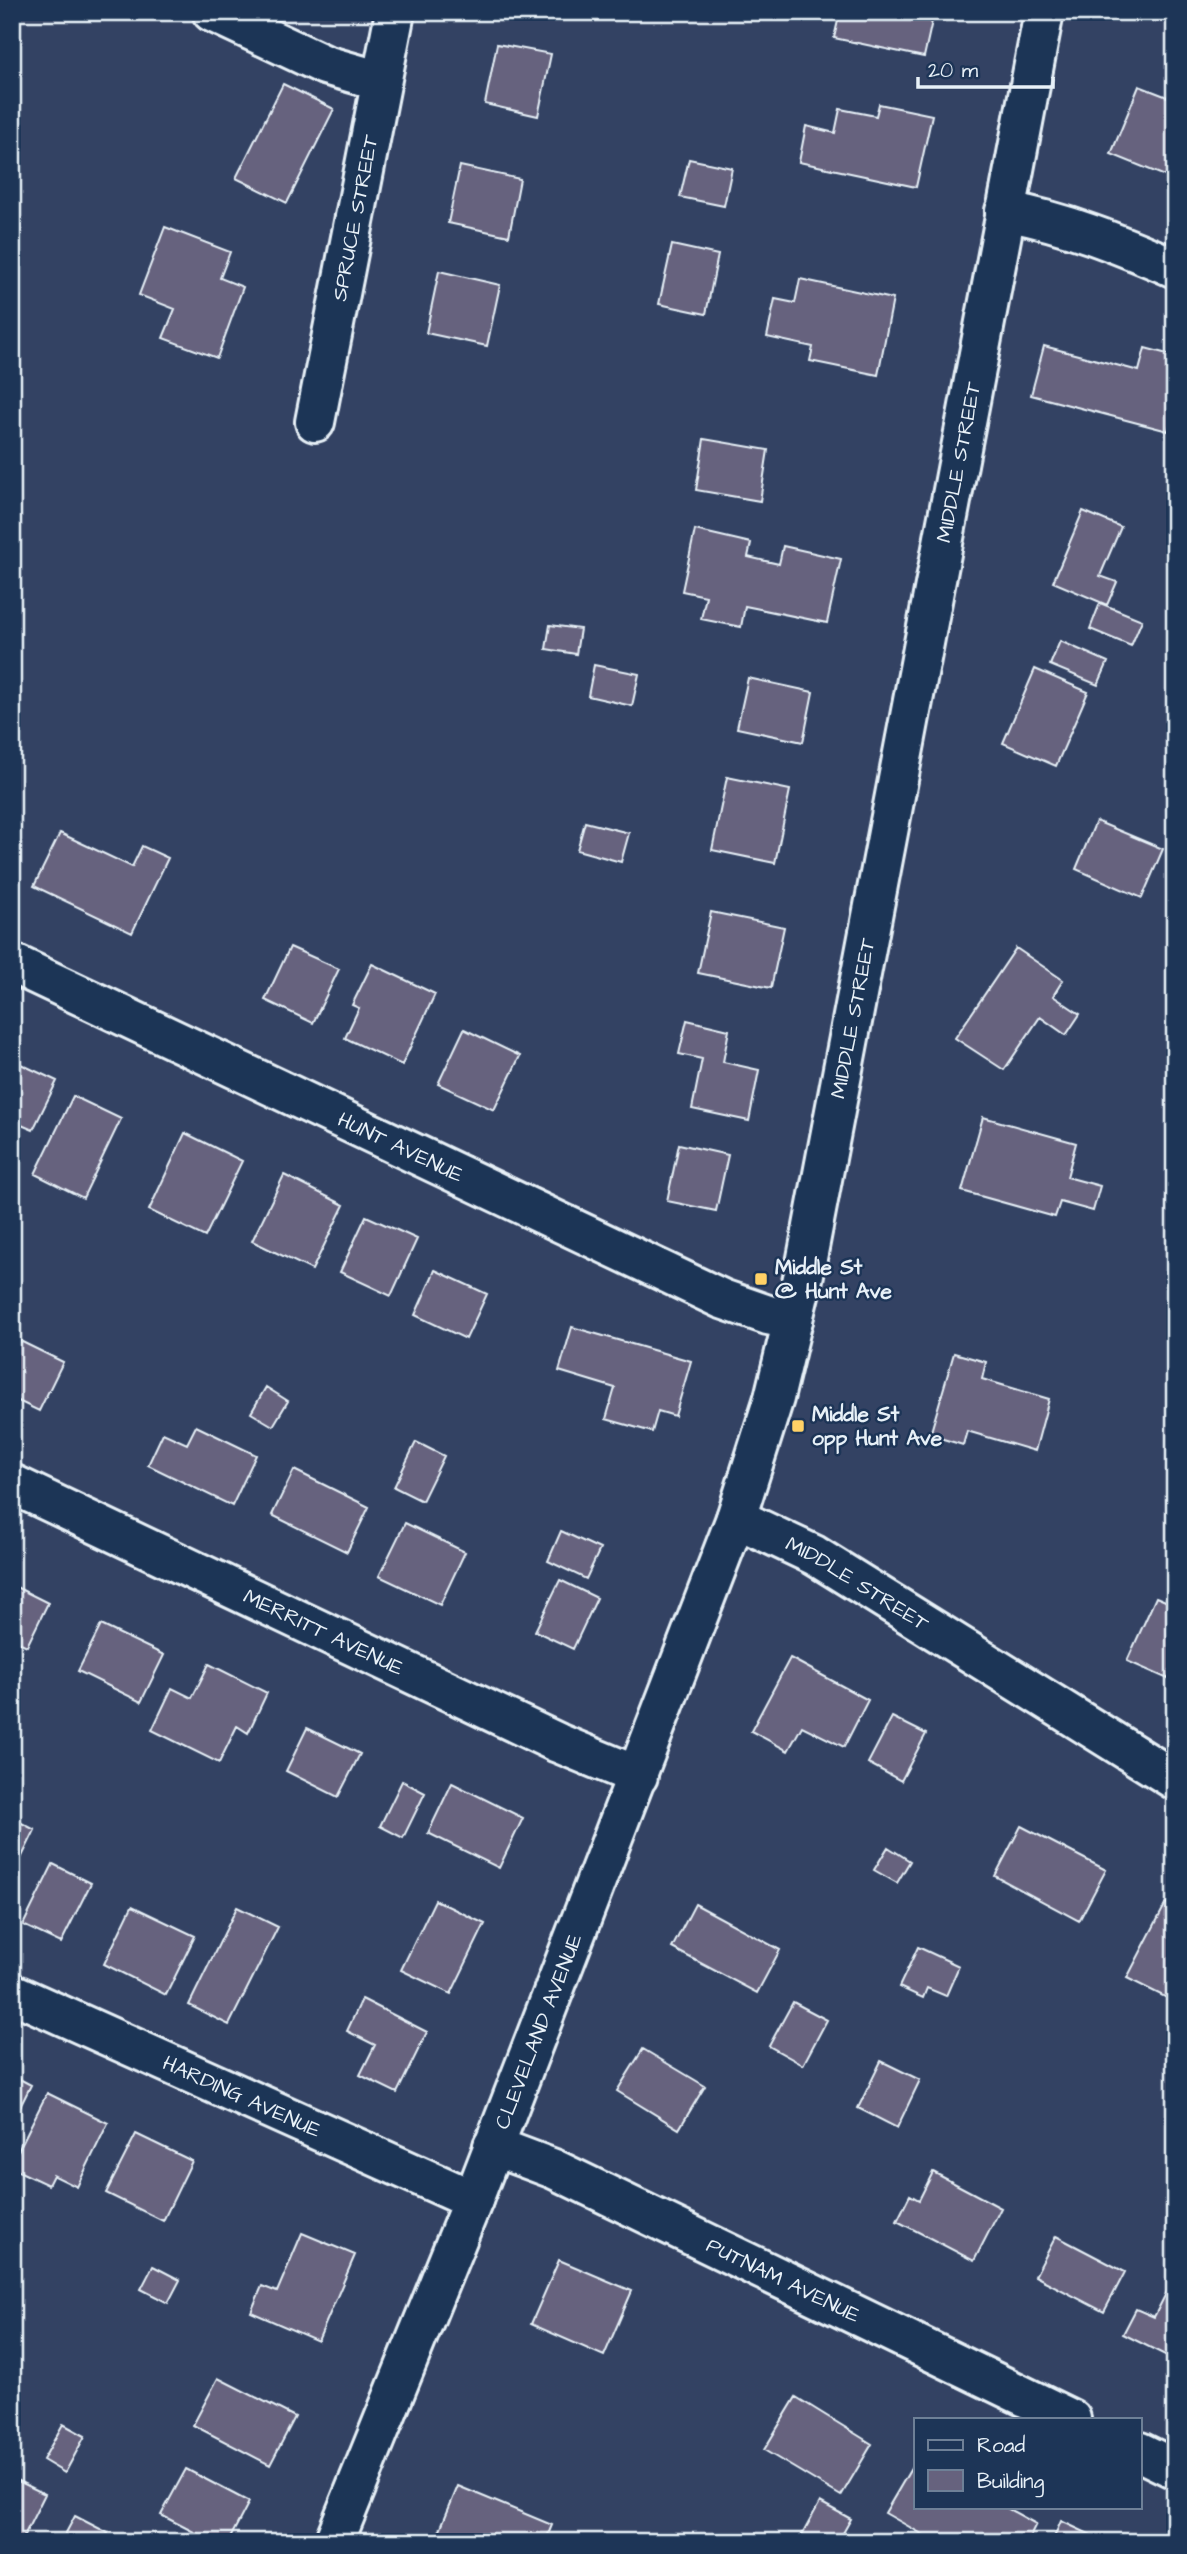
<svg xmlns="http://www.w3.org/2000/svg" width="1187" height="2554" viewBox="0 0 1187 2554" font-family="'Architects Daughter',sans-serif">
<rect width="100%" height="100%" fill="#334263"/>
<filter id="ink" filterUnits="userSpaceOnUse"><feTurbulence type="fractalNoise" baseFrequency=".0143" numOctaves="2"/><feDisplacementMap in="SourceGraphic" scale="14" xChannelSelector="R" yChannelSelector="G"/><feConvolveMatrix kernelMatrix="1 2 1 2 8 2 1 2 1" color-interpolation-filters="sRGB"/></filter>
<g filter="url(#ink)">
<path fill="#66627e" stroke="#e8f1f8" stroke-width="2" d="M840 12H934L924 57 834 38Z
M497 44 551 54 538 116 485 104Z
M283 84 334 109 287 203 236 178Z
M1139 86 1175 100V180L1111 154Z
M879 104 932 115 916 187 799 162 806 126 835 133 840 109 876 116Z
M689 159 732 168 724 206 680 197Z
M460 166 520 179 509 236 448 223Z
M165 227 230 252 220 278 243 287 217 358 163 338 175 309 139 295Z
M672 245 718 255 706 314 659 304Z
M439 271 500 285 487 346 426 333Z
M800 279 893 299 878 375 810 361 813 347 767 337 775 299 795 303Z
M1044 346 1139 371 1145 348 1175 356V407L1168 431 1031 395Z
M704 439 768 450 760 501 696 490Z
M1083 511 1121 527 1100 576 1117 582 1107 605 1053 582Z
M695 530 751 543 748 557 779 564 783 546 841 559 827 623 745 606 741 627 701 619 706 596 682 591Z
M1100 603 1142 620 1131 646 1090 629Z
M550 625 580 629 576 654 546 649Z
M1060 641 1108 662 1098 685 1050 665Z
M594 665 639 674 632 706 588 696Z
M1035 669 1088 692 1056 766 1003 743Z
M748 678 813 692 803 742 737 728Z
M727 777 790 790 775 863 712 850Z
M1096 821 1163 849 1142 898 1076 869Z
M585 822 629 833 621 862 577 850Z
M60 833 132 867 142 846 168 858 132 933 34 886Z
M711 912 784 927 771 988 698 973Z
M290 947 339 969 313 1023 265 1000Z
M1016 948 1063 980 1053 996 1080 1014 1066 1035 1040 1017 1004 1070 955 1038Z
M372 964 435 994 402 1065 345 1038 359 1008 352 1005Z
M687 1020 729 1030 723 1062 759 1070 749 1121 692 1109 702 1059 679 1054Z
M464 1029 520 1056 494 1110 438 1084Z
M12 1060 57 1081 33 1130 12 1121Z
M73 1096 121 1119 83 1198 35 1174Z
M983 1117 1076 1143 1067 1177 1100 1186 1093 1211 1060 1202 1055 1217 962 1191Z
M185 1133 242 1161 205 1237 149 1210Z
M679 1144 728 1155 716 1211 667 1201Z
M284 1175 344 1205 312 1270 252 1241Z
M366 1216 417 1239 391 1296 340 1272Z
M435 1270 487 1294 466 1339 415 1315Z
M572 1327 691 1361 675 1416 658 1411 652 1432 606 1419 615 1388 559 1371Z
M12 1337 63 1362 39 1411 12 1398Z
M954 1353 986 1362 982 1379 1049 1399 1035 1451 967 1431 963 1445 930 1435Z
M266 1387 288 1401 273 1426 251 1413Z
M196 1426 256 1455 232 1506 148 1465 163 1433 187 1444Z
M416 1442 444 1456 422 1501 394 1487Z
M294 1470 369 1507 347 1552 272 1515Z
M405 1523 465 1552 440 1605 379 1576Z
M561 1531 600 1549 586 1579 548 1561Z
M560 1580 597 1598 573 1649 535 1631Z
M12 1585 48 1603 27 1646 12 1639Z
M1156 1597 1175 1605V1664L1168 1679 1127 1661Z
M101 1625 164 1655 141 1702 78 1671Z
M790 1658 868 1700 844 1747 802 1726 788 1751 751 1731Z
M209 1664 267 1693 248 1733 237 1726 219 1763 152 1730 172 1688 192 1698Z
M892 1717 926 1734 901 1781 868 1763Z
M307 1728 360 1754 338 1797 286 1771Z
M402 1781 425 1793 403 1838 380 1826Z
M452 1783 523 1818 499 1868 428 1833Z
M12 1818 35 1830 12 1877Z
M1021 1826 1106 1870 1079 1921 995 1876Z
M888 1847 910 1861 897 1883 874 1870Z
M53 1864 91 1883 61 1943 23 1925Z
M435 1900 485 1924 451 1994 401 1970Z
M1166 1903 1175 1907V2002L1127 1978Z
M695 1904 780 1950 757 1993 672 1948Z
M132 1906 195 1936 166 1995 104 1964Z
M237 1907 278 1927 229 2025 189 2005Z
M918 1947 959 1966 946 1996 927 1988 923 1998 899 1987Z
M362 1999 427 2032 397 2093 360 2075 375 2045 347 2031Z
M793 2002 827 2020 803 2065 769 2046Z
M643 2049 705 2086 679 2129 617 2091Z
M881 2061 920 2080 897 2128 858 2108Z
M12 2075 31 2085 12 2123Z
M47 2093 108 2123 77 2187 53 2175 48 2185 12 2168V2163Z
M136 2134 192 2161 163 2221 106 2193Z
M933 2172 1001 2208 974 2261 897 2221 910 2195 919 2200Z
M302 2233 355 2255 318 2341 251 2312 262 2286 277 2292Z
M1056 2236 1125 2272 1104 2312 1035 2276Z
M559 2260 632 2291 604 2356 531 2324Z
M153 2266 180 2280 168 2303 141 2289Z
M1175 2276V2360L1123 2334 1136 2309 1154 2317Z
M218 2378 295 2417 270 2465 193 2425Z
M796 2397 872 2444 841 2496 764 2450Z
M63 2424 85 2436 65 2473 43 2460Z
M916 2460V2507H1005L1036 2524 1027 2542H1006L1002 2539 1000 2542H936L885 2513Z
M186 2469 249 2502 228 2542H213L161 2515Z
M12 2478 45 2494 21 2542H12Z
M458 2486 552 2525 545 2542H443L436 2539Z
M820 2502 851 2519 838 2542H798Z
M75 2516 108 2533 104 2542H61Z
M1061 2521 1106 2542H1052Z"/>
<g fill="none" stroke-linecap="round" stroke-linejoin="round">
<g stroke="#e8f1f8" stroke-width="44">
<g id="minor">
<path d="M212 12 325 65 381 81"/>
<path d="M1005 211C1066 222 1119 244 1175 268"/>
<path id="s1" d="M315 422 395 12"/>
<path id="s2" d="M12 963 722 1299 768 1315 793 1320"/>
<path id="s3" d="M12 1484 558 1743 638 1776"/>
<path id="s4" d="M736 1518 814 1555 1175 1780"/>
<path id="s5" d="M12 1993 473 2200"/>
<path id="s6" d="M493 2146 554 2169 1071 2419"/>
<path d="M1140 2452 1175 2469"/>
<path id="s7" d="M334 2542 473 2200 736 1518 774 1398 804 1274 1044 12"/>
</g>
</g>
<use href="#minor" stroke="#1d3557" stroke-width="38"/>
</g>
</g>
<g fill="#ffd166" stroke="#1d3557" stroke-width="2.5">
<rect x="754" y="1272" width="14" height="14" rx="3.5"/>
<rect x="791" y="1419" width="14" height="14" rx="3.5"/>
</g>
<g text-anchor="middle" stroke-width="5" stroke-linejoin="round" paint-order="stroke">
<g font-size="21" fill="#e8f1f8" stroke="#1d3557">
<text dy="7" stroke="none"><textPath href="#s1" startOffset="208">SPRUCE STREET</textPath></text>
<text dy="7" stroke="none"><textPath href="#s7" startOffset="2180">MIDDLE STREET</textPath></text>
<text dy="7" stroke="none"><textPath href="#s7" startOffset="1614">MIDDLE STREET</textPath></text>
<text dy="7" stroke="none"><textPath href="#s2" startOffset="430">HUNT AVENUE</textPath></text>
<text dy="7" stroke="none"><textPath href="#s4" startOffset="138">MIDDLE STREET</textPath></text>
<text dy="7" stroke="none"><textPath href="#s3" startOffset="345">MERRITT AVENUE</textPath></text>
<text dy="7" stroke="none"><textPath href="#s7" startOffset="550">CLEVELAND AVENUE</textPath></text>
<text dy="7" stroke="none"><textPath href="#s5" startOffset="252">HARDING AVENUE</textPath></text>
<text dy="7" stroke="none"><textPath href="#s6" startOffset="320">PUTNAM AVENUE</textPath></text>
</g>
<g font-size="21" font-weight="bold" fill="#e8f1f8" stroke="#1d3557" text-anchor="start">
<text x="775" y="1274">Middle St<tspan x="775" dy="24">@ Hunt Ave</tspan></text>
<text x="812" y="1421">Middle St<tspan x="812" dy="24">opp Hunt Ave</tspan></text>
</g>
</g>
<rect width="1187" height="2554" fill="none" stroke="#1d3557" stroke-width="42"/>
<rect x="21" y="21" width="1145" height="2512" fill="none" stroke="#e8f1f8" stroke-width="2.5" filter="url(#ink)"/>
<rect x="914" y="2418" width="228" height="91" fill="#1d3557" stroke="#6e8097" stroke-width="2"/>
<rect x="928" y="2440" width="35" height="10" fill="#1d3557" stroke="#6e8097" stroke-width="2"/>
<text x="977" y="2452" font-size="21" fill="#e8f1f8">Road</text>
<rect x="928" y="2470" width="35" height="21" fill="#66627e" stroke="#6e8097" stroke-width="2"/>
<text x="977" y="2488" font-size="21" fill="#e8f1f8">Building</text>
<path d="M918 77v10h135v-10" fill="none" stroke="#e8f1f8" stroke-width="3.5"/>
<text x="928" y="77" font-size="21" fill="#e8f1f8" stroke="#1d3557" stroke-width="5" paint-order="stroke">20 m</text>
</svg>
